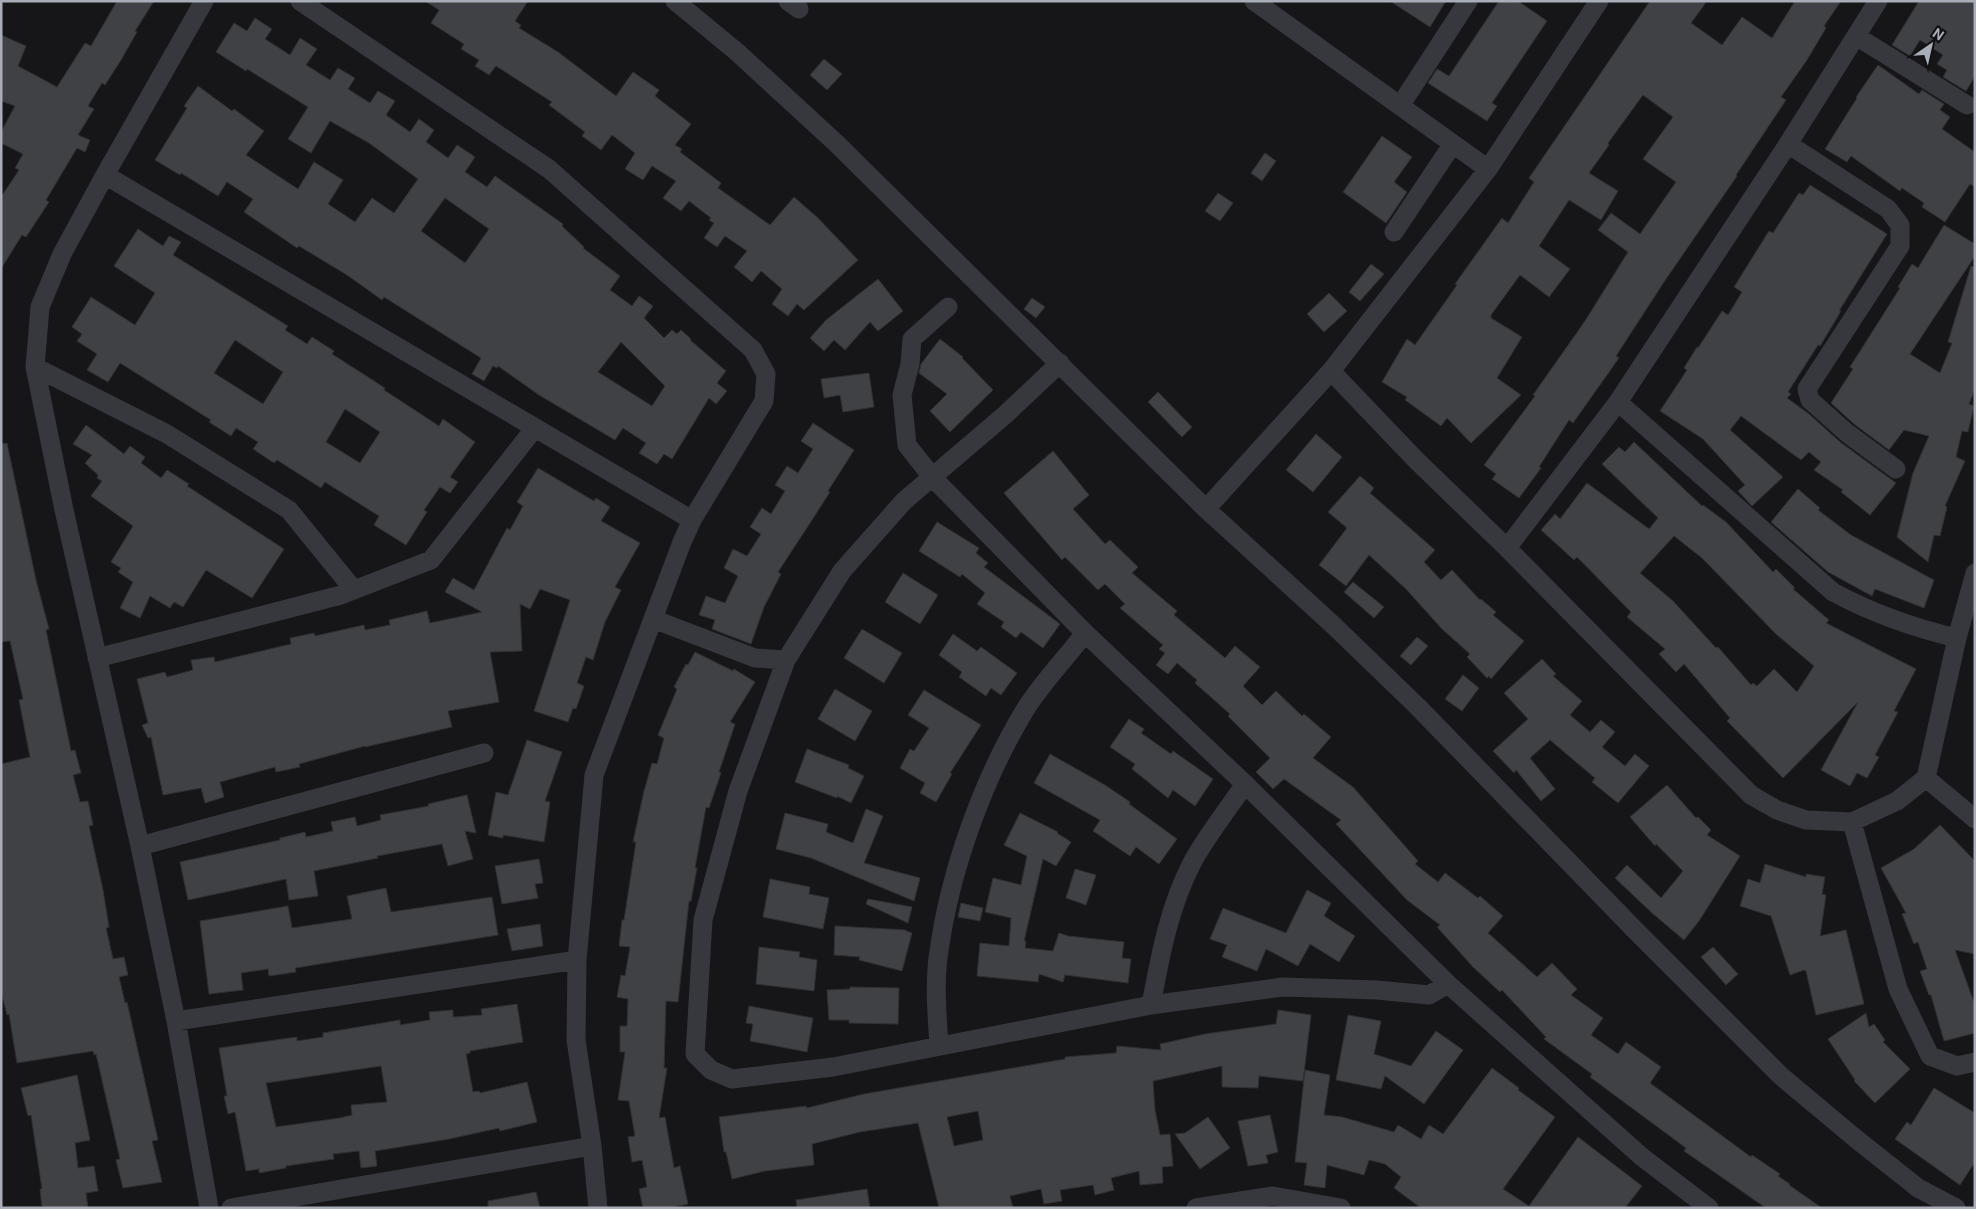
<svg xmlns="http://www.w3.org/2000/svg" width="1976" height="1209" viewBox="0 0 1976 1209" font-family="Roboto,sans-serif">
<rect width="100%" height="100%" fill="#161618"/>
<path fill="#404145" stroke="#303034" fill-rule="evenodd" d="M117 1H154L135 31 137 32 121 60 105 85 102 83 88 106 94 109 78 135 90 140 85 152 77 148 46 200 49 202 26 237 22 235 1 269V197L19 170 15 168 23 154 1 143V132L15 106 1 101V35L26 46 18 66 57 87 85 43 91 46Z
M425 1H528L515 21 521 25 519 28 558 52 616 96 633 72 659 90 655 96 691 124 675 145 682 149 680 152 721 183 718 188 770 225 794 197 818 218 858 260 804 310 797 304 788 316 772 304 782 289 761 271 752 282 734 267 747 251 725 236 717 247 704 238 714 223 709 220 711 218 689 201 681 211 663 198 676 181 652 166 643 180 625 169 635 153 612 135 601 150 582 136 585 132 549 105 552 102 496 66 489 75 475 66 479 60 461 49 464 44 431 23 439 10Z
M1390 1H1446L1430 27Z
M1499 1H1518L1547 21 1492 103 1497 106 1487 121 1428 83 1437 69 1449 76Z
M1650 1H1707L1691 23 1722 45 1742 17 1772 38 1795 1H1841L1824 26 1826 28 1807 60 1781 97 1786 100 1736 175 1737 176 1666 279 1616 356 1619 358 1573 423 1569 420 1539 467 1541 468 1519 498 1492 479 1496 474 1484 465 1535 396 1533 395 1585 321 1628 252 1598 230 1611 213 1640 234 1676 182 1643 159 1673 117 1643 95 1608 143 1609 145 1589 173 1618 191 1601 220 1569 200 1539 246 1570 269 1549 297 1520 275 1491 315V318L1522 337 1497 378 1521 395 1471 443 1447 418 1441 426 1405 400 1407 397 1382 382 1407 339 1415 345 1457 285 1455 284 1502 218 1508 223 1534 182 1529 178Z
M1919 1H1975V76L1966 91 1943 77 1947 70 1937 64 1943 55 1920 40 1910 56 1892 45Z
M255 18 272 29 265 39 290 55 300 38 317 49 306 65 330 80 338 68 355 78 348 89 370 103 378 91 395 101 386 115 410 132 419 119 434 130 426 142 448 158 457 145 475 157 465 172 487 187 495 176 563 224 562 226 584 247 583 248 620 276 610 290 632 306 639 296 653 306 644 318 664 338 672 330 677 334 681 330 691 339 690 340 726 371 717 383 727 391 716 404 709 398 672 459 664 454 657 464 639 453 646 443 623 428 615 440 539 395 498 366 497 368 493 366 484 381 472 374 481 358 384 297 382 300 347 275 299 246 297 248 244 212 253 199 227 182 218 196 181 173 180 175 155 160 187 108 184 106 198 86 232 111 234 109 264 131 246 155 298 189 314 162 343 180 328 204 355 222 372 198 394 213 418 179 369 143 330 121 311 153 288 139 308 107 247 69 246 71 216 52 234 23 247 31ZM445 198 489 229 465 263 421 231ZM621 342 665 386 652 406 598 372Z
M824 59 842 74 827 90 810 75Z
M1878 65 1919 94 1922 90 1944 104 1940 110 1950 117 1942 129 1975 152V187L1970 184 1945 222 1922 207 1924 203 1902 188 1900 191 1851 156 1847 162 1825 149 1857 98 1856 97Z
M1382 136 1412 157 1394 182 1407 192 1386 223 1343 192Z
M1265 153 1276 161 1262 181 1251 173Z
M1810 185 1887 234 1839 311H1841L1820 346 1818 345 1788 392 1791 394 1787 398 1809 414 1840 442 1896 483 1870 515 1841 492 1843 490 1814 470 1821 462 1809 452 1801 460 1741 416 1730 430 1783 477 1752 506 1738 491 1745 485 1703 439 1660 411 1687 370 1684 368 1697 347 1698 348 1722 311 1728 315 1742 292 1734 287 1769 231 1773 233 1799 193 1803 195Z
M1218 193 1233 203 1220 221 1205 211Z
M1944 225 1975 244V256L1910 354 1940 373 1952 343 1948 342 1971 266 1975 267V389L1969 404 1974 406 1968 432 1962 431 1956 457 1965 461 1945 506 1947 507 1940 536 1934 535 1928 562 1897 537 1913 473 1929 436 1904 430 1889 450 1854 424 1831 403 1853 369 1850 367 1900 288 1898 287 1912 264 1918 268Z
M138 229 163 246 169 236 181 242 173 255 288 326 285 330 307 344 312 337 334 351 332 354 385 388 384 390 439 426 443 419 475 442 450 477 458 482 450 493 440 487 424 510 427 512 406 545 374 525 379 516 325 482 321 488 277 460 274 463 253 449 258 442 236 428 231 436 209 422 211 420 120 363 108 382 87 370 97 354 77 341 82 334 72 327 91 297 135 325 155 293 114 266ZM235 340 283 372 263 404 214 373ZM345 409 380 432 360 463 326 442Z
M1371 264 1384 274 1360 301 1349 292Z
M878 279 903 311 878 331 870 322 845 350 834 340 824 351 810 338 826 320Z
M1329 293 1347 311 1324 332 1307 314Z
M1032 298 1045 307 1036 318 1024 309Z
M940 339 963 357 962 358 993 390 950 432 930 411 947 394 919 373 921 364Z
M869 373 874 407 843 412 840 395 824 398 821 379Z
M1158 392 1192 427 1182 437 1148 402Z
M813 423 854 450 828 491 830 492 812 520 778 572 781 574 764 607 751 644 712 629 715 620 699 615 706 596 725 603 738 576 724 568 733 549 747 556 761 534 750 527 762 508 771 514 785 491 775 485 787 466 798 473 813 449 801 441Z
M86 425 124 454 130 446 145 457 141 463 161 478 167 470 189 484 187 486 284 549 252 598 206 570 183 607 174 602 170 608 150 596 140 618 120 608 133 582 118 572 121 568 111 562 133 526 91 496 102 481 97 478 98 475 85 463 92 455 73 444Z
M1316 434 1342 457 1313 492 1286 470Z
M1634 442 1702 506 1703 505 1726 522 1773 572 1776 569 1795 588 1793 589 1829 620 1826 623 1916 669 1894 711 1898 712 1875 755 1879 757 1867 778 1857 773 1850 786 1821 770 1858 702 1783 778 1727 721 1730 718 1684 664 1676 672 1659 654 1665 649 1627 617 1631 612 1577 557 1574 560 1541 530 1555 514 1560 519 1587 483 1649 529 1658 518 1602 464 1619 447 1625 452ZM1674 536 1702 558 1776 634 1814 666 1797 692 1774 669 1757 686 1753 683 1751 685 1718 647 1716 648 1673 601 1640 573Z
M7 443 36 580 49 629 46 630 71 751 75 750 81 773 73 775 80 802 88 801 93 825 89 826 103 890 109 927 106 928 113 959 124 957 128 975 119 977 125 1003 127 1002 158 1140 152 1141 162 1182 123 1188 116 1160 120 1159 96 1054 94 1055 93 1051 17 1063 9 1014 7 1015 1 991V764L30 757 19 700 23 699 10 641 1 642V444Z
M1053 451 1089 495 1073 509 1105 544 1110 540 1138 567 1132 573 1177 611 1174 615 1225 658 1235 646 1260 667 1243 686 1262 705 1276 691 1302 716 1304 714 1331 737 1313 758 1353 787 1418 861 1415 864 1438 882 1445 873 1478 898 1480 896 1503 916 1488 933 1537 977 1552 963 1577 989 1571 995 1603 1018 1591 1035 1618 1054 1626 1042 1661 1067 1650 1083 1751 1157 1752 1155 1780 1174 1778 1176 1790 1184 1789 1185 1822 1208H1766L1684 1151 1686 1148 1590 1077 1592 1074 1544 1039 1546 1037 1502 990 1500 992 1473 967 1437 927 1440 925 1407 900 1336 824 1341 820 1284 779 1273 789 1256 772 1270 758 1228 716 1230 714 1195 683 1197 680 1177 663 1168 674 1156 665 1165 653 1159 649 1163 645 1120 608 1125 604 1105 584 1098 590 1065 557 1062 560 1004 493Z
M538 468 594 501 596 498 610 507 601 521 640 543 615 587 621 590 605 622 593 660 586 657 577 683 584 686 576 709 573 708 568 722 534 711 570 600 540 589 530 609 520 604 522 651 490 652 499 702 448 711 452 727 365 747V746L299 764 300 767 276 772 275 767 220 782 224 797 205 803 201 788 163 795 151 737 148 738 142 725 148 723 137 679 165 672 167 677 193 670 191 660 214 657 215 662 291 644 290 638 314 633 315 636 364 625 365 630 390 625 389 620 427 611 430 623 482 612 445 592 453 578 474 590 507 528 510 530 523 506 517 502Z
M1360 476 1374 488 1370 493 1435 550 1424 562 1441 580 1452 570 1480 600 1481 599 1496 612 1493 615 1524 641 1491 679 1489 676 1487 678 1467 657 1470 654 1442 629 1406 589 1369 555 1346 586 1319 565 1347 528 1328 512Z
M1798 489 1820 508 1818 510 1851 535 1934 580 1924 608 1875 589 1872 596 1828 572 1771 522Z
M937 522 979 548 976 553 988 563 984 567 1060 624 1043 648 1021 632 1016 638 1001 627 1004 622 977 604 985 593 962 574 960 577 919 551Z
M903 573 938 595 920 624 885 602Z
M1353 582 1384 607 1374 618 1344 592Z
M862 629 902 653 884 683 844 658Z
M953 634 977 651 981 647 1017 673 1001 695 991 688 986 696 959 677 962 672 939 655Z
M1417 637 1428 646 1411 665 1400 656Z
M695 652 733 671 734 669 755 682 730 722 735 724 719 772 721 773 709 808 706 807 695 868H697L691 901H689L678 1002 666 1001 664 1068H667L659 1118 665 1117 674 1168 680 1166 688 1204 669 1208H643L639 1189 647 1187 642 1160 632 1162 628 1137 635 1136 629 1101 618 1100 625 1052H620V1026H627L628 999 617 997 621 975 625 976 630 947 619 946 622 920H624L636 842H633L644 791 652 763 657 764 664 738 658 735 677 689 674 687 686 664 688 665Z
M1542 659 1556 674 1553 676 1582 701 1570 715 1590 732 1601 720 1615 732 1602 747 1625 766 1635 754 1649 766 1618 803 1592 782 1595 778 1550 740 1530 758 1555 789 1541 801 1516 770 1514 773 1493 751 1528 719 1504 693Z
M1463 675 1479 688 1462 711 1445 699Z
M835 689 872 711 855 741 818 719Z
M924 690 981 725 950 773 952 774 936 802 920 793 925 783 900 768 910 749 914 751 929 728 908 715Z
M1129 719 1144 729 1141 733 1171 754 1173 751 1213 779 1195 806 1173 790 1168 798 1132 769 1135 764 1110 747Z
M527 740 562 752 545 801 550 802 544 842 503 835V838L488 835 496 792 508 795Z
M807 749 849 765 848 768 864 776 851 803 837 796V798L795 782Z
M1050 754 1105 785 1130 802 1129 804 1177 839 1159 864 1136 847 1130 856 1093 831 1100 820 1034 783Z
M1667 785 1696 818 1698 817 1711 830 1707 835 1740 856 1699 921 1684 940 1652 913 1615 878 1627 865 1661 898 1683 871 1656 844 1655 846 1630 817Z
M467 795 476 833 465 831 473 859 448 866 442 844 377 856 378 858 314 871 318 896 289 900 286 879 188 900 180 862 280 840V838L305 832 306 837 333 831 331 822 355 817 357 826 381 820 380 815 429 806 428 804Z
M866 809 883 816 864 863 920 878 914 901 811 858 776 849 785 813 828 824 826 832 853 843Z
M1020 813 1058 832 1057 833 1071 842 1056 866 1043 859 1024 941H1026L1025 948 1053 951 1059 933 1068 936 1124 942 1122 958 1131 959 1128 983 1065 975 1063 982 1039 974 1038 982 977 976 980 943 1009 946 1011 918 985 912 993 878 1021 885 1027 856 1004 845Z
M1940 825 1975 861V954L1955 950 1975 1005V1033L1944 1041 1931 995H1929L1920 971 1927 969 1918 942 1914 944 1902 914 1906 913 1881 868 1914 849Z
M539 859 543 883 535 884 538 898 502 904 495 866Z
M1765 864 1806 877V874L1825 877 1822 894 1826 895 1820 936 1846 930 1864 1004 1816 1015 1806 971 1804 970 1790 975 1771 916 1740 906 1748 879 1760 883Z
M1075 869 1096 875 1086 905 1066 898Z
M770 879 810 887 809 894 829 898 823 929 763 917Z
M386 888 391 912 492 897 498 935 295 968 296 972 269 976 268 969 241 973 243 990 209 994 200 921 288 906 292 928 352 919 347 896Z
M1307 890 1331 903 1324 916 1355 936 1339 962 1310 944 1298 966 1266 949 1257 971 1222 957 1227 945 1210 939 1223 908 1286 933Z
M868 899 912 907 908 923 866 904Z
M961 903 983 908 980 921 958 917Z
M540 924 543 946 512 951 507 929Z
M835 926 906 930V931L912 933 902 971 859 960 860 957 834 955Z
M759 947 800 952 799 957 817 960 814 991 756 984Z
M1713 947 1738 974 1726 985 1701 957Z
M850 987 899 988 898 1024 849 1023V1020H829L827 990 850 989Z
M517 1004 523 1042 470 1051V1053L466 1054 473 1092 479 1091 480 1093 527 1082 537 1122 500 1131 499 1128 449 1139 375 1151 377 1166 361 1168 359 1151 333 1154 334 1159 286 1166V1168L259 1173V1169L246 1171 235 1112 228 1114 224 1096H227L219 1048 297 1037V1041L323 1037V1033L400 1020V1025L430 1020 429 1012 453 1010V1017L482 1015 481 1009ZM381 1066 387 1102 351 1105 352 1115 340 1118 276 1127 266 1083Z
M749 1006 813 1018 807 1052 750 1041 753 1024 746 1023Z
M1278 1010 1311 1015 1303 1081 1259 1076 1258 1088 1222 1087V1066L1153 1081 1155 1110 1160 1135 1170 1134 1173 1166 1162 1167 1163 1183 1140 1185 1139 1171 1111 1178 1114 1190 1095 1195 1093 1185 1060 1190 1062 1201 1044 1204 1041 1189 1010 1196 1013 1208H939L918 1123 860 1132 812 1144 814 1165 765 1171 732 1179 726 1152H724L719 1117 806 1106 807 1108 864 1094 1065 1059V1057L1116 1053 1117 1046 1161 1050 1160 1044 1205 1034 1276 1024ZM978 1111 983 1140 954 1146 947 1117Z
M1866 1013 1869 1027 1874 1024 1885 1040 1883 1042 1910 1069 1875 1103 1854 1081 1855 1080 1828 1039Z
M1348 1015 1381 1021 1374 1054 1411 1066 1436 1031 1463 1050 1424 1104 1385 1076 1381 1089 1336 1080Z
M1492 1068 1519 1088 1518 1090 1555 1117 1503 1189 1529 1206 1578 1137 1642 1186 1625 1208H1421L1394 1188 1401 1177 1385 1164 1369 1160 1364 1175 1327 1165 1325 1188 1304 1185 1307 1163 1295 1162 1305 1070 1330 1075 1324 1115 1342 1117 1394 1132 1398 1125 1421 1139 1429 1125 1443 1134Z
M77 1075 90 1140 75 1143 78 1168 94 1166 98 1191 86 1193 88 1208H42L40 1189H42L31 1115 28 1116 21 1088Z
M1934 1088 1975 1113V1162L1960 1185 1895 1139 1907 1122 1911 1125Z
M1270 1115 1278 1152 1266 1155 1268 1163 1248 1166 1238 1121Z
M1208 1117 1230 1148 1200 1169 1175 1134 1185 1133Z
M867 1189 870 1208H797L796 1200Z
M536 1192 540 1208H488V1201Z"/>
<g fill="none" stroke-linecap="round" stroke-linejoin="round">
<path stroke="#37383d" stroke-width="19" d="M204 1 105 175 62 254 40 307 35 367 64 510 140 846 176 1021 209 1208
M300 1 549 169 753 350 766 374 764 401 692 520 682 542 594 775 577 960 576 1040 592 1146 598 1208
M675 1 737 52 836 143 1206 509 1332 624 1417 706 1634 929 1781 1076 1855 1138 1918 1188 1956 1208
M788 1 799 9
M1254 1 1488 169
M1856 36 1967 105
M1400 106 1468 1
M1788 144 1888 209 1900 225V246L1807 389 1810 400 1847 433 1896 469
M105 175 692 520
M1394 232 1452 145
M948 307 912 339 910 364 902 395 907 445 933 478 1085 633 1245 784 1448 984 1642 1157 1709 1208
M1060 363 1006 414 904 501 842 571 786 660 738 791 703 920 695 1054 711 1070 732 1079 833 1067 1151 1005 1283 987 1377 990 1429 995 1448 984
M35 367 167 434 289 510 354 590
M1331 371 1415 459 1507 548 1751 795 1777 810 1806 820 1852 822 1897 801 1926 778 1957 638 1975 573
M1618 402 1833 592C1872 613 1914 628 1957 638
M1206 509 1331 371 1488 169 1599 1
M1507 548 1618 402 1788 144 1878 1
M653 619 755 658 786 660
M97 658 341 595 431 560 534 429
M1926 778 1975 819
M1852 822 1898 989 1930 1056 1957 1066 1975 1062
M140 846 484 753
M1151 1005C1160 957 1169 907 1192 863 1205 838 1228 809 1245 784
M176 1021 577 960
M939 1045C937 1014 934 982 939 951 950 871 983 779 1025 710 1040 685 1067 657 1085 633
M231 1208 592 1146
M1196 1208 1273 1196 1341 1208"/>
</g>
<rect width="1976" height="1209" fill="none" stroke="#a8adb8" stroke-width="5"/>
<g transform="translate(1931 45) rotate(34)" stroke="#111113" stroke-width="4" paint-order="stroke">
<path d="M0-4L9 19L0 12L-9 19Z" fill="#a8adb8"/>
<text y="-8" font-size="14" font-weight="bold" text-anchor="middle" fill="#a8adb8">N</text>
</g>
</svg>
